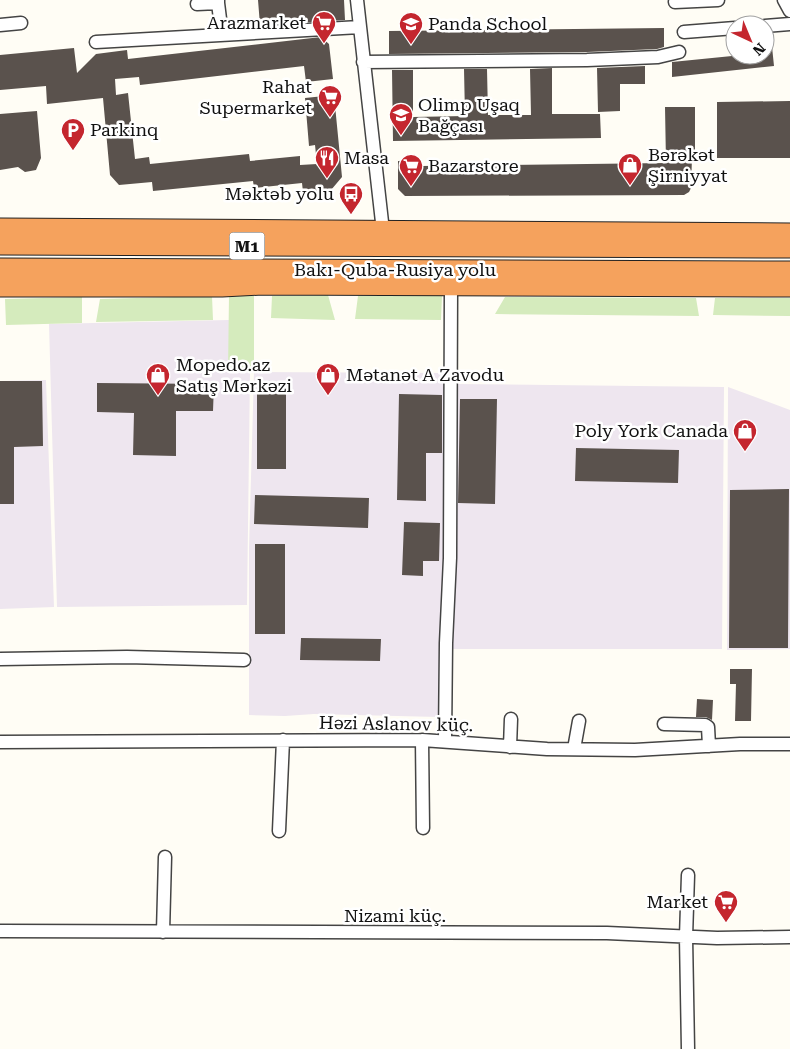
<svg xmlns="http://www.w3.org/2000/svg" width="790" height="1049" viewBox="0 0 790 1049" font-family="'Roboto Serif',serif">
<rect width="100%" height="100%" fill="#fffdf5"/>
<path fill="#eee6ef" d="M229 320V371L250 372 247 605 57 607 49 324Z
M254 372 448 373 439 717 314 714 285 716 249 715V548Z
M46 380 54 607 0 609V381Z
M455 384 724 387 722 649H452Z
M728 387 790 410V649L727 650Z"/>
<path fill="#d5ebbd" d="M229 295 254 296V372H228Z
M328 295 335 320 271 318 272 296Z
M212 296 213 320 96 322 100 299Z
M358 296H442L441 320 355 319Z
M82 297V323L6 325 5 299Z
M505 297 696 298 699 316 495 314Z
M715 298H790V316L713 315Z"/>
<path fill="#5a524d" d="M258 0H344L345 20 260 25Z
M664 28V47L657 49 587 52 389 54V31Z
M321 37 329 44 333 79 306 82 304 66 140 85 139 77 115 79 116 95 128 93 135 159 149 157 150 164 249 154 250 161 300 156V165L317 164 315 145 309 146 305 98 334 95 342 177 331 190 303 192 302 183 254 188 253 181 153 191 152 182 119 185 110 175 103 98 47 104 46 86 0 90V55L74 48 77 73 96 54 127 50 128 59Z
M765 37H771L774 66 672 77V62L742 55H765Z
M645 66V84H620V111L598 112 597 68Z
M552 68V114H600L601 138 393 141 392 70H413V117L465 116 464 69H487L488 115H531L530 69Z
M790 101V158H717V102Z
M665 107H695V157H692L691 188 689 192 684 195 405 196 398 189V161L421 160V166L666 163Z
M37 111 41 158 36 170 25 172 18 167 0 170V114Z
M0 381H42L43 446 14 447V504H0Z
M97 383 214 384 213 411H176V456L133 455 134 413 97 412Z
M257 388H286V469H257Z
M399 394 442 395V453H426V501L397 500Z
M460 399H497L495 504 458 503Z
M576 448 679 450 678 483 575 481Z
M789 489 788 648H729L730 490Z
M255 495 369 498 368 528 254 524Z
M404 522 440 523 439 561H423V576L402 575Z
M255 544H285V634H255Z
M301 638 381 639 380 661 300 660Z
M730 669H752L751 721H735L736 684H730Z
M697 699 713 700 712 720 706 717H696Z"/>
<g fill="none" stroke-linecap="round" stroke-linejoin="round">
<g stroke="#444" stroke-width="15">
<path id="minor" d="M357 0 383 231
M784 0 790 11
M675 2 718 0
M218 3 222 35
M197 4 218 3V0
M0 25 21 23
M765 26 790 24
M684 32 735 28
M96 42 360 27
M363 62 587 60 658 57 679 52
M0 659 127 657 244 660
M664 724 705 725 708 727 709 746
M422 740 423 828
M445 740 446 643 450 558 451 287
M0 742 422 740 547 749 635 750 740 744H790
M510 747 511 719
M574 749 579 721
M279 831 283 740
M688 875 686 937 688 1049
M0 931 607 933 717 938 790 937
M163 932 165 857"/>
</g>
<g stroke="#222" stroke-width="21">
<path id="highway" d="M0 228 790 233
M0 245 790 248
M0 268 790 271
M0 287H222L262 285 790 287"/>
</g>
<use href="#minor" stroke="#fff" stroke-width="12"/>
<use href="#highway" stroke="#f5a25d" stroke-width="19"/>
</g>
<defs>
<g id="supermarket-pin" transform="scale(1.25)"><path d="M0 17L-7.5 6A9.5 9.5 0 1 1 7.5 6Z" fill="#c4262e" stroke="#fff"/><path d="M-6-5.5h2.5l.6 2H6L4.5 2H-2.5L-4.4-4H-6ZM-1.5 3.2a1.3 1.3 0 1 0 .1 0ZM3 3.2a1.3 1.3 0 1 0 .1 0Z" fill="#fff"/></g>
<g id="university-pin" transform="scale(1.25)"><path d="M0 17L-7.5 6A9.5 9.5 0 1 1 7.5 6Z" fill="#c4262e" stroke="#fff"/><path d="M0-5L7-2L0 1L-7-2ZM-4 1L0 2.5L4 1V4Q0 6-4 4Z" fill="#fff"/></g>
<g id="school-pin" transform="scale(1.25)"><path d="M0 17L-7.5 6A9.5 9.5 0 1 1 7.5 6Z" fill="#c4262e" stroke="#fff"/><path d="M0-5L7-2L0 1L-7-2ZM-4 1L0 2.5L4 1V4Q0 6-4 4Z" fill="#fff"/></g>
<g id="parking-pin" transform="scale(1.25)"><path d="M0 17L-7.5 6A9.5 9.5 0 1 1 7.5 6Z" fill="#c4262e" stroke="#fff"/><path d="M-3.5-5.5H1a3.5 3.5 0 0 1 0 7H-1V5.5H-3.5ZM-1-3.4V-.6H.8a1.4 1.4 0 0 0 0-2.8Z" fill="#fff"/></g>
<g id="restaurant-pin" transform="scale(1.25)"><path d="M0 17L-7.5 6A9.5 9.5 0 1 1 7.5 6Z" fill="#c4262e" stroke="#fff"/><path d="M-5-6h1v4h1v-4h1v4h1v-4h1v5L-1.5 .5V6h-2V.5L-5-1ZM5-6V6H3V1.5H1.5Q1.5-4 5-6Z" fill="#fff"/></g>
<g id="shop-pin" transform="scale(1.25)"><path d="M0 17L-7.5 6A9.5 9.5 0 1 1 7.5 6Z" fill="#c4262e" stroke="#fff"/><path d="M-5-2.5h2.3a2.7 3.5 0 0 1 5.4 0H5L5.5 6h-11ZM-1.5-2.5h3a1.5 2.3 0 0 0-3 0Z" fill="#fff"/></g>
<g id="bus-pin" transform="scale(1.25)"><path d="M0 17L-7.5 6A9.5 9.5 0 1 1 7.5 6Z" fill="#c4262e" stroke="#fff"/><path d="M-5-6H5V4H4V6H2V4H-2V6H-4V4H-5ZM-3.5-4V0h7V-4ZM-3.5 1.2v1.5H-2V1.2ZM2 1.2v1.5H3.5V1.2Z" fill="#fff"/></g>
</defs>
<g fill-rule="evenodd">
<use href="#supermarket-pin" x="324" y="23"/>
<use href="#university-pin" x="411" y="24"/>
<use href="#supermarket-pin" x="330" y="97"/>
<use href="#school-pin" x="401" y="115"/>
<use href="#parking-pin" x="73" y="130"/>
<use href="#restaurant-pin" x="327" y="158"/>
<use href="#shop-pin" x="630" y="165"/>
<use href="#supermarket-pin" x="411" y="166"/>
<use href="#bus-pin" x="351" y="194"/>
<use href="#shop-pin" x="158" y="375"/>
<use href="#shop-pin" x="328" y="375"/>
<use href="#shop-pin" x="745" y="431"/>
<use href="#supermarket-pin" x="726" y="902"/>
</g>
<g text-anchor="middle" stroke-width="5" stroke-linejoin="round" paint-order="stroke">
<rect fill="#fff" stroke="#585858" stroke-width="1" x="229.5" y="232.5" width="35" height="27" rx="4"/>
<g font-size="16" font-weight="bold" fill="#111">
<text x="247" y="252">M1</text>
</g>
<g font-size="18" fill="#111" stroke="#fff" text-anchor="start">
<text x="306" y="29" text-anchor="end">Arazmarket</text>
<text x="428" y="30">Panda School</text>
<text x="312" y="93" text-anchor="end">Rahat<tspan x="312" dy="21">Supermarket</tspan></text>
<text x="418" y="111">Olimp Uşaq<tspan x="418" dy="21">Bağçası</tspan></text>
<text x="90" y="136">Parkinq</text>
<text x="648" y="161">Bərəkət<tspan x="648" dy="21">Şirniyyat</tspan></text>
<text x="344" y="164">Masa</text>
<text x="428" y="172">Bazarstore</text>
<text x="334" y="200" text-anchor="end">Məktəb yolu</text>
<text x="176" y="371">Mopedo.az<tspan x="176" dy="21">Satış Mərkəzi</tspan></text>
<text x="346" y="381">Mətanət A Zavodu</text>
<text x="728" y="437" text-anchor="end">Poly York Canada</text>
<text x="708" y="908" text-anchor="end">Market</text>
</g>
<g font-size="18" fill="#111" stroke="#fff">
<text x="395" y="276">Bakı-Quba-Rusiya yolu</text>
<text transform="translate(396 724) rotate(1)" y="6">Həzi Aslanov küç.</text>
<text x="395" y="922">Nizami küç.</text>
</g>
</g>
<g transform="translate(750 40) rotate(136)"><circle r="24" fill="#ffffff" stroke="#a0a0a0"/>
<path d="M0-4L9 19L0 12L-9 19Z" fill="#c4262e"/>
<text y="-8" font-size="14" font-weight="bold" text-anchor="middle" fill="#111111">N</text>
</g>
</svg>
